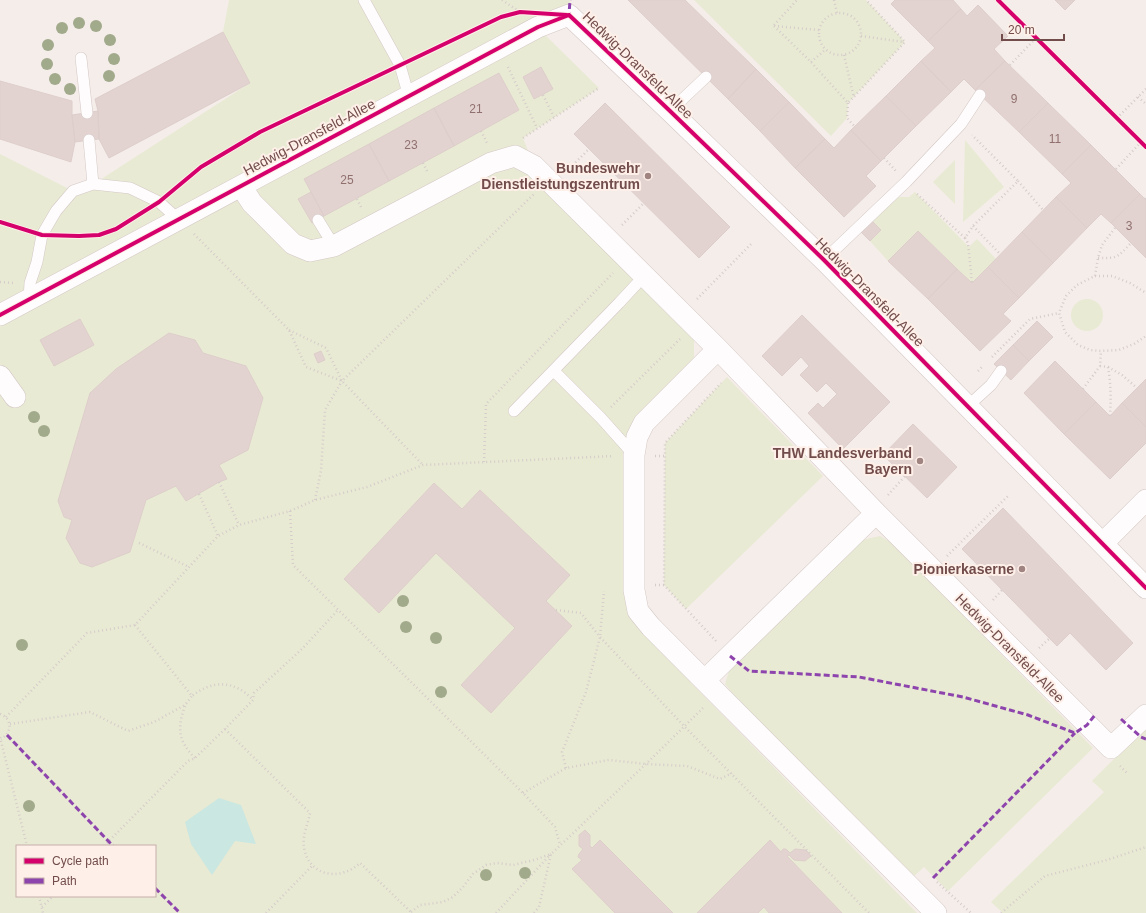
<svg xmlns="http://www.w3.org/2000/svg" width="1146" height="913" viewBox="0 0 1146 913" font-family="Arial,sans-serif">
<rect width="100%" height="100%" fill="#f5ede9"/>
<path fill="#e8ead4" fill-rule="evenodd" d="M229 0H570L569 15 538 28 599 88 523 138 534 166 694 325V372L644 423 638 611 692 684 917 913H0V154L73 191 92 185 250 83 223 32ZM17 846H155V896H17Z
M694 0H866L905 42 848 103 847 118 831 136Z
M965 140 1004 187 963 222Z
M955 160V204L933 182Z
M915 192 969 247 977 239 996 259 972 283 918 231 888 261 870 241 881 230 872 221 897 197H909Z
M1071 315a16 16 0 1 1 32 0a16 16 0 1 1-32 0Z
M727 377 823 476 686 609 664 585 665 443Z
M880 536 892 543 1093 748 948 891 924 867 913 877 734 695 725 684 729 671 862 540Z
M1146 727V913H1001L1002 912 991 902 1104 792 1092 781Z"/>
<path fill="#cae7e1" d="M219 798 241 805 256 844 235 841 212 875 191 844 185 822Z"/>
<path fill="#e2d3d1" stroke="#dececb" d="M628 0H685L756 69 728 99Z
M895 0H953L961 9 928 41 891 4Z
M1055 0H1075L1065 10Z
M978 5 1008 36 994 49 1005 61 975 90 964 79 951 92 921 61 935 48 928 41 961 9 967 16Z
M223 32 250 83 109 158 99 139 98 111 95 99Z
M921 61 951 92 916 126 886 96Z
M1005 61 1048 103 1019 132 975 90Z
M541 67 553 89 534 99 523 77Z
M756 69 789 102 760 131 728 99Z
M499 73 519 110 454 146 434 108Z
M0 81 72 101V115L75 142 71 162 0 139Z
M886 96 916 126 881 161 851 130Z
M789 102 825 139 795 168 760 131Z
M605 103 730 227 699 258 574 134Z
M1048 103 1091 145 1062 174 1019 132Z
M434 108 454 146 389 181 369 144Z
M98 111 99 139 75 142 72 115Z
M851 130 881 161 866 176 876 186 844 217 795 168 825 139 834 148Z
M369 144 389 181 324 216 304 179Z
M1091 145 1140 194 1111 223 1101 214 1087 228 1056 197 1071 183 1062 174Z
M311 192 324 216 312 223 298 199Z
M1140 194 1146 200V258L1111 223Z
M1056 197 1087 228 1053 263 1022 232Z
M872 221 881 230 870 241 860 231Z
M918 231 957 269 928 299 888 261Z
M1022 232 1053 263 1019 298 988 267Z
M988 267 1019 298 1003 314 1011 321 980 351 928 299 957 269 972 283Z
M802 315 890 402 843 449 808 413 818 403 823 408 837 394 826 383 817 392 800 375 809 366 801 357 782 376 762 356Z
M80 319 94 345 54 366 40 340Z
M1037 321 1053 337 1029 361 1013 345Z
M169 333 195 340 203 353 246 366 263 398 248 450 219 465 227 479 219 482 186 501 176 486 146 500 130 552 92 567 80 563 66 538 72 520 64 517 58 501 90 393 116 369Z
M1013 345 1029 361 1011 380 994 364Z
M321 351 325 360 318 363 314 354Z
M1055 361 1096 402 1064 434 1024 393Z
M1146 379V427L1122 403Z
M1096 402 1110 416 1122 403 1146 427V443L1110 479 1064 434Z
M913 424 957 467 927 498 883 455Z
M434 483 462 509 480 490 570 575 546 601 572 626 491 713 461 685 515 628 436 553 379 613 344 579Z
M1003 508 1133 643 1106 670 1070 633 1057 646 962 549Z
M585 830 590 835V846L592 848 600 840 673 913H615L572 869 582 860 578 857 579 854 583 849 579 846V835Z
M770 840 781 852 783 849H786L790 853 795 849 806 850 811 856 805 861 794 860 789 855 787 856 842 913H769L764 907 758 913H697Z"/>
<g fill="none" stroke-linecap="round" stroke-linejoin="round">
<g stroke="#d4c8c6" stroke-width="12">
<path id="service" d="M364 0 400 65 409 97
M81 58 87 113
M670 111 706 77
M89 140 93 184
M318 220 334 246
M824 260 906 182 961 124 980 95
M29 299 30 283 37 262 42 235 56 211 73 191 93 184 130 188 159 202 179 220
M554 371 601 418 634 455
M968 406 991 385 1001 371
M514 411 619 303 644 276"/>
</g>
<g stroke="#d4c8c6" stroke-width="22">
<path id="minor" d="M241 186 252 203 293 244 310 251 334 246 491 163 515 156 534 166 718 349 876 513 1111 748 1146 715
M0 315 538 27 569 15 670 111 824 260 1146 588
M718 349 644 423 637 437 634 455V590L638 611 651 627 936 913
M0 376 15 397
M1103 543 1146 500
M705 680 876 513"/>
</g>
<path stroke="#d6ccca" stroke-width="2.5" stroke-dasharray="1 3" stroke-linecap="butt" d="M502 0 520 12
M834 0 837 13
M819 34a21 21 0 1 1 42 0a21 21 0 1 1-42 0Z
M774 25 797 0
M774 26 811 62 848 103 905 42 866 0
M774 26 819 30
M861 36 904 42
M844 55 854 98
M811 62 825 50
M1010 65 1036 38
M508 67 537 128
M543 95 554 117
M1138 97 1146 104
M848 103 847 118 855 127
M1117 118 1146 89
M481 131 487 143
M523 138 599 88
M884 158 896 171
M423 163 428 173
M1116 169 1141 142
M567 171 589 149
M1018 181 1043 210
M917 194 965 238 973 226 1018 181 972 135
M357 199 362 209
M1145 199 1146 198
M622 225 644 203
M973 226 1000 254
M1115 228 1102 245 1098 258 1095 276 1077 285 1066 296 1059 313 1065 332 1078 345 1090 350 1101 351 1119 350 1134 344 1146 336
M194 234 289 330 306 367 342 381 423 465
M965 238 968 243 972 283
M1098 258C1118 258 1117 258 1131 243
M1095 276H1112L1130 283 1146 293
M0 282 14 283
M697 299 753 242
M289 330 326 348 342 381 534 194
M992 357 1030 319 1059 313
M1100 366 1108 367C1111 384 1111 399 1110 416
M1108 367 1122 375 1137 388
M978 371 983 366
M1083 389 1100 366 1101 351
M611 407 680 339
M655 456H665
M484 462 486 404 613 273
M219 482 239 525
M199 494 218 536
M888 495 905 476
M315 500 321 471 325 410 342 381
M290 511 293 565 523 793 555 827 560 845
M139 543 189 567
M947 556 1009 495
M655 585H664
M993 600 1002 590
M556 610 581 613 600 637 684 726 869 913
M135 625 192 696C212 680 234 680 252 699
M716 641 664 585 665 443 721 383
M1039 648 1049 639
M185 706C177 728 178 741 195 758
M0 714C13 719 12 733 1 739
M6 717 87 633 135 625 218 536 239 525 290 511 315 500 367 487 423 465 614 456
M10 724 90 712 128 731 154 722 185 705 192 696
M225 729 310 813C308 824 302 836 304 847 308 876 340 882 360 863L412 913
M0 737 27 846
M1120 766 1127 773
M566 768 562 752 586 692 600 637 604 591
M523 793 566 768 609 760 646 764 687 766 720 779 732 773
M104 846 188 761 195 758 225 729 253 700 254 693 303 648 338 610
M937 882 971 913
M39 896 43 913
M42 907 53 896
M411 912 420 905 443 902 453 897 463 887 473 874 486 865 497 863 513 865 534 860 551 854
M266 913 313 865
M496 913 551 854
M534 913 539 907 551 854 646 764 703 708
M1001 913 1045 876 1107 860 1146 847"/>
<use href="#service" stroke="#fefcfc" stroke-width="11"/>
<use href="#minor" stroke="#fefcfc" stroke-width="21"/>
<path stroke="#8e44ad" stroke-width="3" stroke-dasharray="6 3" stroke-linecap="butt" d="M566 15H569L570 0
M730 656 749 671 859 677 963 697 1028 715 1075 733 1087 725 1095 715
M1121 719 1141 737 1146 739
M7 735 113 846
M933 878 1075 733
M155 888 180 913"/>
<g stroke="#fef0e9" stroke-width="6">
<path id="cycleway" d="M998 0 1146 147
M569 15 670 111 824 260 1146 588
M0 222 42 235 79 236 99 235 116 229 159 202 201 167 260 132 501 17 520 12 567 15
M0 315 538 27 569 15"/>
</g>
<use href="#cycleway" stroke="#d6006c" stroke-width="4"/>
</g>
<g fill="#a2aa8c">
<circle cx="79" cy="23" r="6"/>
<circle cx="96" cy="26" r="6"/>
<circle cx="62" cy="28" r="6"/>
<circle cx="110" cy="40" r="6"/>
<circle cx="48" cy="45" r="6"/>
<circle cx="114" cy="59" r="6"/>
<circle cx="47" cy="64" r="6"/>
<circle cx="109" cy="76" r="6"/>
<circle cx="55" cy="79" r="6"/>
<circle cx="70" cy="89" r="6"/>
<circle cx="34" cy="417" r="6"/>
<circle cx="44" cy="431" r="6"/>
<circle cx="403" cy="601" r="6"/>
<circle cx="406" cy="627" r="6"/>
<circle cx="436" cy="638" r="6"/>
<circle cx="22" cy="645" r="6"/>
<circle cx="441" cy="692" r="6"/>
<circle cx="29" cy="806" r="6"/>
<circle cx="525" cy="873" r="6"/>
<circle cx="486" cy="875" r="6"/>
</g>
<g fill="#a08482" stroke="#fef0e9" stroke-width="1.5">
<circle cx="648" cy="176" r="4"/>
<circle cx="920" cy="461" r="4"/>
<circle cx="1022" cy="569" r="4"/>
</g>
<g text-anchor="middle" stroke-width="4" stroke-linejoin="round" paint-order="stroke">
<g font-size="12" fill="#90706e">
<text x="1014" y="103">9</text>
<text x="476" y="113">21</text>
<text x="1055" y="143">11</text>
<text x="411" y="149">23</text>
<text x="347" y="184">25</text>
<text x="1129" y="230">3</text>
</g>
<g font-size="14" fill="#724c4a" stroke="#fef0e9">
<text transform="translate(638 65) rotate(44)" y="5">Hedwig-Dransfeld-Allee</text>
<text transform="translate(309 137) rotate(-28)" y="5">Hedwig-Dransfeld-Allee</text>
<text transform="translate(870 292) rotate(45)" y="5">Hedwig-Dransfeld-Allee</text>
<text transform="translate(1010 648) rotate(45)" y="5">Hedwig-Dransfeld-Allee</text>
</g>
<g font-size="14" font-weight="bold" fill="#724c4a" stroke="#fef0e9" text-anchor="end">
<text x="640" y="173">Bundeswehr<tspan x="640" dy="16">Dienstleistungszentrum</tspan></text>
<text x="912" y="458">THW Landesverband<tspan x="912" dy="16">Bayern</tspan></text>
<text x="1014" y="574">Pionierkaserne</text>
</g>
</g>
<rect x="16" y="845" width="140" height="52" fill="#fef0e9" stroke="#c6aea9"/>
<rect x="24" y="858" width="20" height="6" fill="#d6006c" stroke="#c6aea9"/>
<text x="52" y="865" font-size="12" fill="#724c4a">Cycle path</text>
<rect x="24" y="878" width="20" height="6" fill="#8e44ad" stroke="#c6aea9"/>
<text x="52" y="885" font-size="12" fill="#724c4a">Path</text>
<path d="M1002 34v6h62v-6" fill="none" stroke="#724c4a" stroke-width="2"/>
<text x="1008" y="34" font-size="12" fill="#724c4a" stroke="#fef0e9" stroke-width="3" paint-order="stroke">20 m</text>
</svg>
